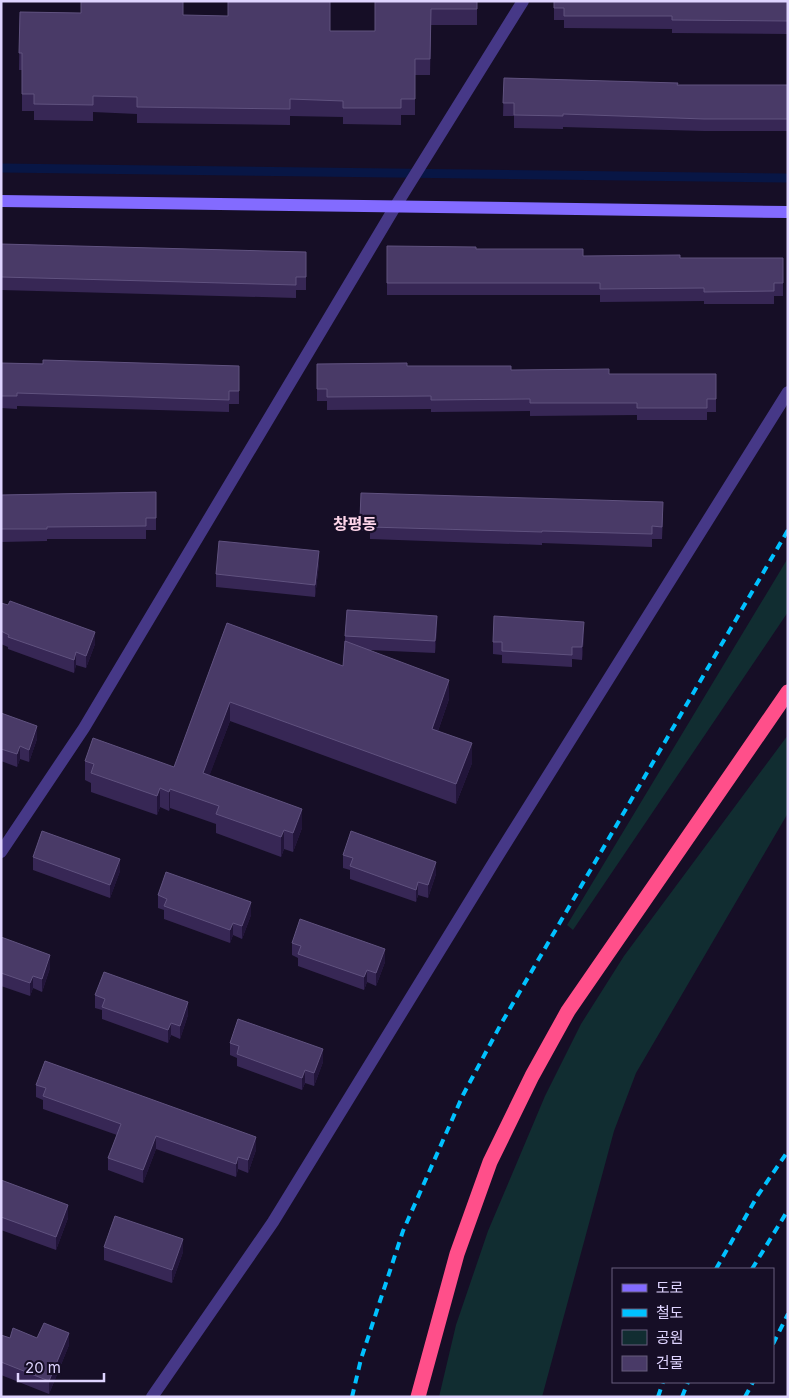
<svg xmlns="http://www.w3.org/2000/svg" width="789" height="1398" viewBox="0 0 789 1398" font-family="Inter,'Noto Sans KR',sans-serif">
<rect width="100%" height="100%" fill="#160e26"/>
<path fill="#112d31" d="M788 558V612L573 930 567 925Z
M788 735V813L636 1073 614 1131 542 1397H439L456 1325 488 1231 545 1096 581 1024 624 956Z"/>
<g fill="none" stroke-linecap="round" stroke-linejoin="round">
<path stroke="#081645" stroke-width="9" d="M1 168 788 178"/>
<path stroke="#463887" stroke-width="12" d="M1 852 84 728 395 207 523 1
M152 1397 273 1222 494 862 788 392"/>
<path stroke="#836bff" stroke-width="12" d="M1 201 788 212"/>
<path stroke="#ff4f8a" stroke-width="15" d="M418 1397 457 1254 490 1162 532 1076 568 1011 788 692"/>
<path stroke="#00c1ff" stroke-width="4" stroke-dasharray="8 6" stroke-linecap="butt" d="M716 1269 758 1195 788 1151
M752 1269 788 1210
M773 1344 788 1314
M352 1397 361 1359 403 1231 463 1095 501 1024 788 530
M658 1397 663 1382
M682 1397 688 1382
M745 1397 753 1382"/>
</g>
<path fill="#372755" d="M375 1H477V25H431L430 75H415V115H401V125L343 124V117L290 116V125L137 123V114L93 112V121L34 120V111H22V70H19L20 12 183 15 330 31H375Z
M554 1H788V34L672 33V29L564 28V20H554Z
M504 78 677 85H788V131H704L563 127V129L514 128V116H503Z
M1 244 306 252V290H296V298L1 290Z
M387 246 476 249 583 256 680 258H783V296H774V304H704V301L600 302V295H387Z
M1 363 239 366V404H229V412L17 406V409L1 408Z
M317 364 511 370 609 374H716V412H707V420H637V415L530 416V411L431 412V409L327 410V401H317Z
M156 492V530H146V539H47V541L1 542V495Z
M663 514 662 539H652V547L542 543V545L370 539V531H360V518Z
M319 564 315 597 216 587V574Z
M1 603 95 644 86 668 76 665 74 673 8 649V647L1 644Z
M347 610 437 628 435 653 369 650 449 699 438 731 472 763 456 804 230 721 209 776 302 828 293 852 284 849 281 857 216 833V824L170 808 169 811 160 807 157 815 91 792V783L85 780V761L174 767 227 623 343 666Z
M584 635 582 660 572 659V667L502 663V655L493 654V642Z
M1 713 37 739 29 762 20 759 17 767 1 761Z
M343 855 436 874 428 898 418 895 416 902 350 879V870L343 868Z
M33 857 120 871 110 898 33 870Z
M158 895 251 915 242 939 233 935 230 943 164 919V910L158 908Z
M1 937 50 968 42 992 33 988 30 996 1 986Z
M292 943 385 962 376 986 367 982 364 990 298 966V958L292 955Z
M95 995 188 1015 180 1039 171 1035 168 1043 102 1019V1010L95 1008Z
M230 1043 323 1062 314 1086 305 1083 302 1090 237 1066V1058L230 1055Z
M36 1085 256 1150 248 1173 238 1169 236 1177 156 1149 143 1183 108 1170V1158L117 1135 43 1109V1100L36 1097Z
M1 1180 68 1218 56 1250 1 1230Z
M104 1247 183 1252 172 1283 104 1260Z
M1 1335 10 1338H37L69 1345 49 1394 1 1375Z"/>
<path fill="#22153a" d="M319 551V564L315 597V585Z
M437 616V628L435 653V641Z
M584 622V635L582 660V647Z
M95 632V644L86 668V656Z
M76 652V665L74 673V660Z
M449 680V699L432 748V729Z
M230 702V721L203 793V773Z
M37 726V739L29 762V750Z
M472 743V763L456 804V784Z
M20 746V759L17 767V754Z
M160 788V807L157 815V796Z
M170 789V808L169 811V792Z
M302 809V828L293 852V833Z
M284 830V849L281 857V837Z
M120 859V871L110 898V885Z
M436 862V874L428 898V885Z
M418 882V895L416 902V890Z
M251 902V915L242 939V926Z
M233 923V935L230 943V930Z
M385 949V962L376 986V973Z
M50 955V968L42 992V979Z
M367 970V982L364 990V977Z
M33 976V988L30 996V983Z
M188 1002V1015L180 1039V1026Z
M171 1023V1035L168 1043V1030Z
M323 1049V1062L314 1086V1073Z
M305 1070V1083L302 1090V1078Z
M156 1136V1149L143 1183V1170Z
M256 1137V1150L248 1173V1160Z
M238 1157V1169L236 1177V1164Z
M68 1205V1218L56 1250V1237Z
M183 1239V1252L172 1283V1270Z
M69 1333V1345L49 1394V1381Z"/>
<path fill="#493a67" stroke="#60527f" d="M81 1H183V15L228 16V1H330V31H375V1H477V9H431L430 59H415V99H401V108H343V101L290 99V109L137 107V97L93 96V105L34 104V94H22V53H19L20 12 81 13Z
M554 1H788V21L672 20V16H564V8H554Z
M504 78 678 83 677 85H788V119H704L563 114V116L514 115V103H503Z
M1 244 306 252V277H296V285L1 277Z
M387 246 476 247V249H583V256L680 255V258H783V283H774V291L704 292V288L600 289V283H387Z
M43 360 239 366V391H229V400L17 393V396H1V363L43 364Z
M407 363V366H511V370L609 369V374H716V399H707V408H637V403H530V399L431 400V396L327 397V389H317V364Z
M156 492V518H146V526L47 527V529H1V495Z
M361 493 663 502 662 527 652 526V534L542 531V532L370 527V518H360Z
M219 541 319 551 315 585 216 574Z
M10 601 95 632 86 656 76 652 74 660 8 637 9 635 1 631V603L8 605Z
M347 610 437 616 435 641 345 636Z
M494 616 584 622 582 647H572V655L502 651V642H493Z
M227 623 343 666 345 641 449 680 432 729 472 743 456 784 230 702 203 773 302 809 293 833 284 830 281 837 216 814 219 806 170 789 169 792 160 788 157 796 91 773 94 764 85 761 93 738 174 767Z
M1 713 37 726 29 750 20 746 17 754 1 749Z
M42 831 120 859 110 885 33 857Z
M351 831 436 862 428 885 418 882 416 890 350 866 353 858 343 855Z
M166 872 251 902 242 926 233 923 230 930 164 906 167 899 158 895Z
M300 919 385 949 376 973 367 970 364 977 298 954 301 946 292 943Z
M1 937 50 955 42 979 33 976 30 983 1 973Z
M104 972 188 1002 180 1026 171 1023 168 1030 102 1007 105 999 95 995Z
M238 1019 323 1049 314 1073 305 1070 302 1078 237 1054 239 1046 230 1043Z
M45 1061 256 1137 248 1160 238 1157 236 1164 156 1136 143 1170 108 1158 121 1124 43 1096 46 1088 36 1085Z
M1 1180 68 1205 56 1237 1 1217Z
M115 1216 183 1239 172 1270 104 1247Z
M44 1323 69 1333 49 1381 1 1362V1335L10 1338 13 1328 37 1338Z"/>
<g text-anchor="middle" stroke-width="4.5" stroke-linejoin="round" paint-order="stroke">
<g font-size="16" font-weight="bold" fill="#ffd6ea" stroke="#160e26">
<text x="355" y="530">창평동</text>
</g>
</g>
<rect width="789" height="1398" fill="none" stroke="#dfd4ff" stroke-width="5"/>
<rect x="612" y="1268" width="162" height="115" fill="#160e26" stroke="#665d7d"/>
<rect x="622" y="1284" width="25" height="8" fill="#836bff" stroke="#665d7d"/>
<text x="656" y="1293" font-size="15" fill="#dfd4ff">도로</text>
<rect x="622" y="1309" width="25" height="8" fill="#00c1ff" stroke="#665d7d"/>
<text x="656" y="1318" font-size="15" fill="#dfd4ff">철도</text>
<rect x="622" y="1330" width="25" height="15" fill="#112d31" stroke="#665d7d"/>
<text x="656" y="1343" font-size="15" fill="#dfd4ff">공원</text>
<rect x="622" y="1356" width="25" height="15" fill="#493a67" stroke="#665d7d"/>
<text x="656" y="1368" font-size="15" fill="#dfd4ff">건물</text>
<path d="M18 1373v8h86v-8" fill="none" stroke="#dfd4ff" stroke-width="2.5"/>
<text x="25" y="1373" font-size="15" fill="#dfd4ff" stroke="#160e26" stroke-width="4" paint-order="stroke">20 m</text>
</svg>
